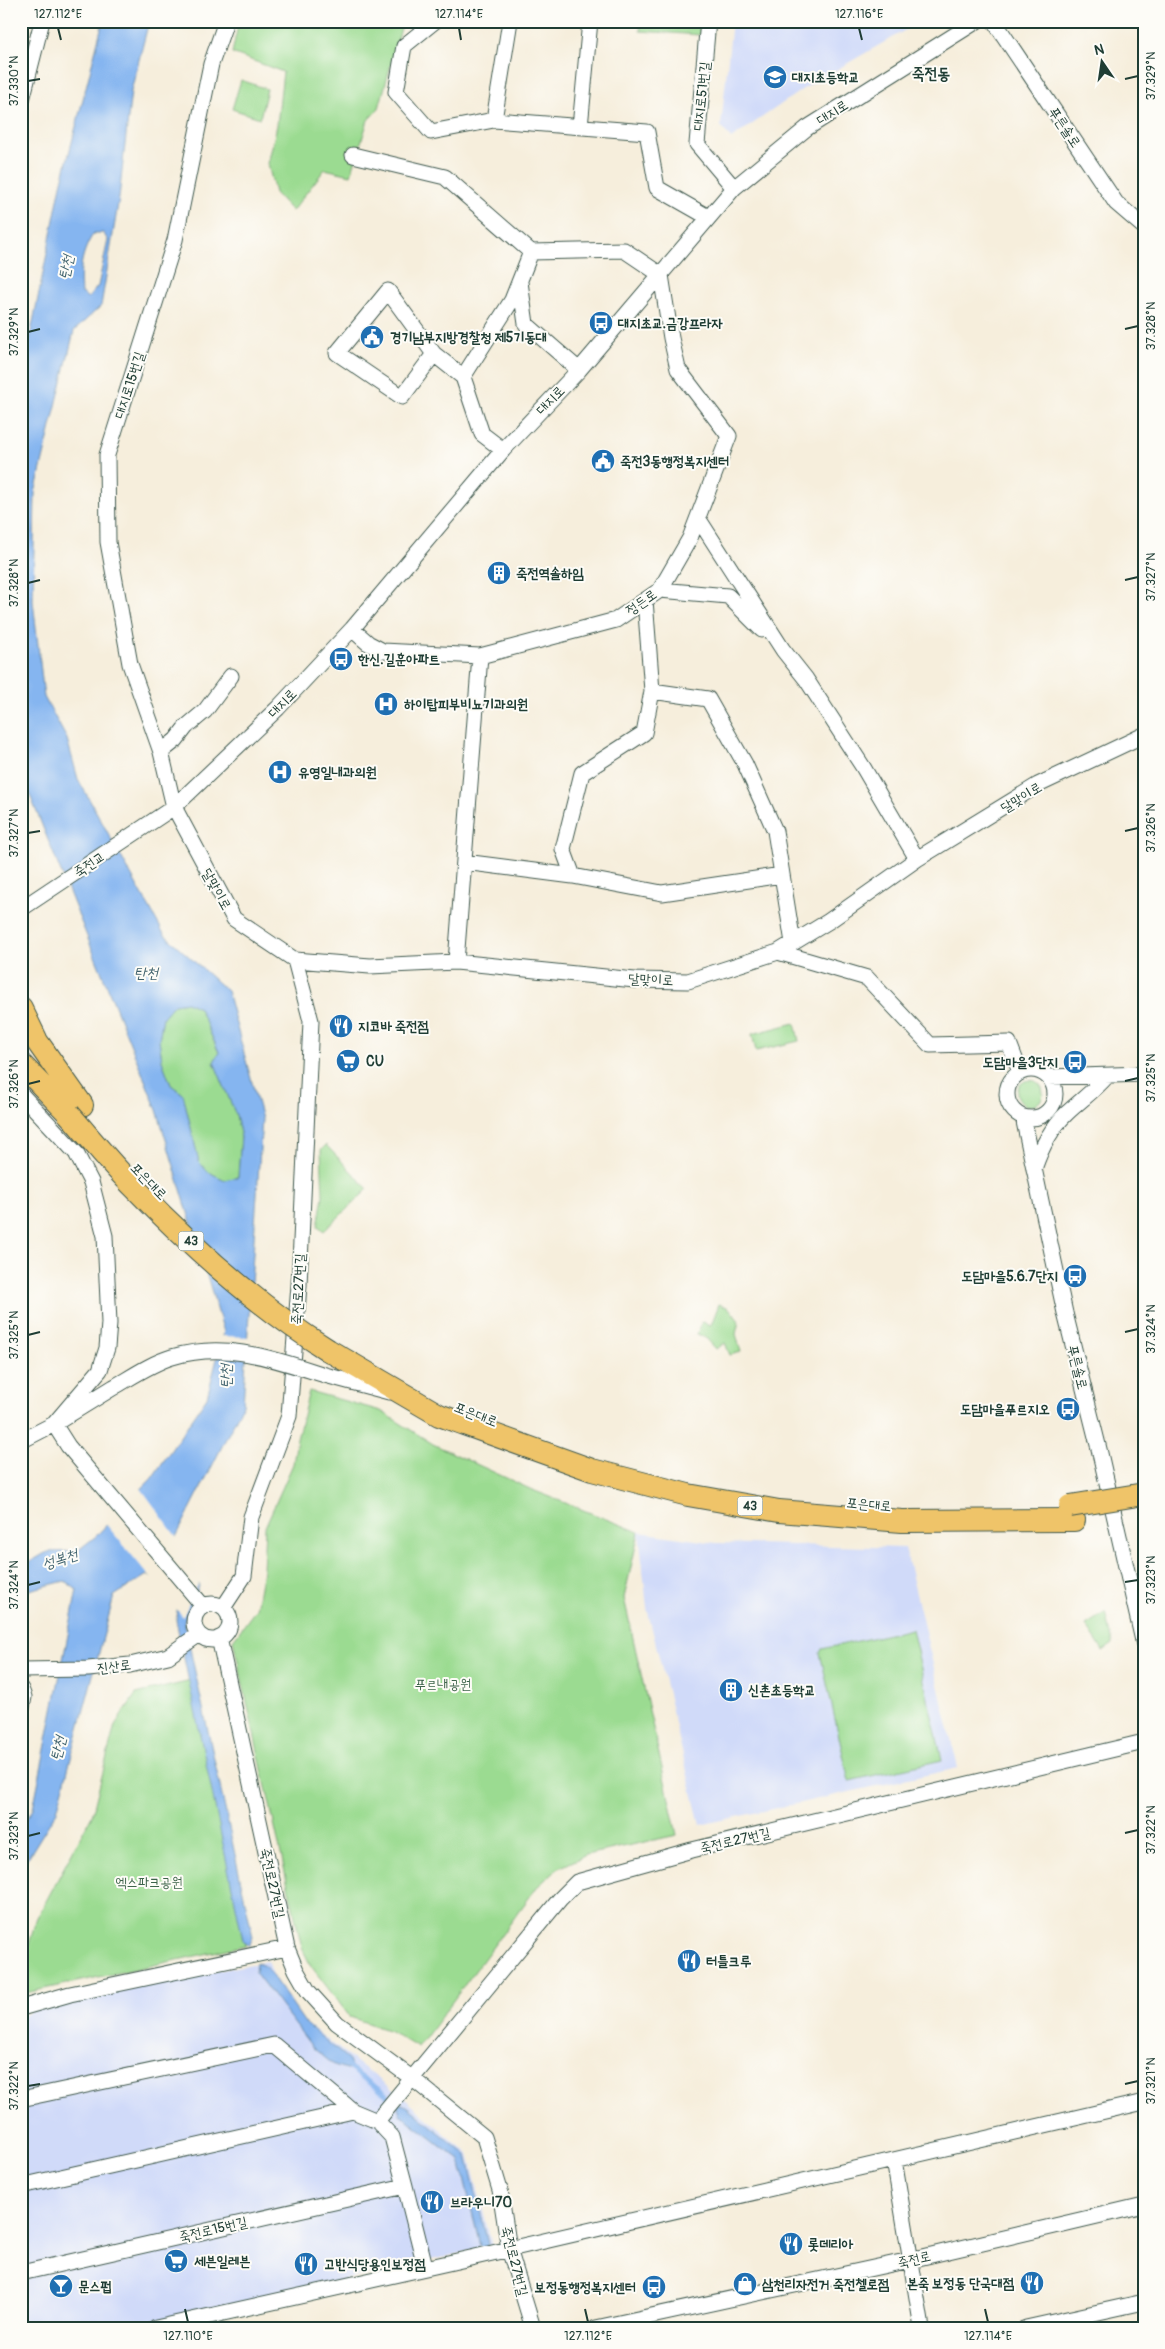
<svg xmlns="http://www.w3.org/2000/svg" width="1165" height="2349" viewBox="0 0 1165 2349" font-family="Pangolin,'Poor Story',sans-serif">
<rect width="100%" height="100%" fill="#fdfcf7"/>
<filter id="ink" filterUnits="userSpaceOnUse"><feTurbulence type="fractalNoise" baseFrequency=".02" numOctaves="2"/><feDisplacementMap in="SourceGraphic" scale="10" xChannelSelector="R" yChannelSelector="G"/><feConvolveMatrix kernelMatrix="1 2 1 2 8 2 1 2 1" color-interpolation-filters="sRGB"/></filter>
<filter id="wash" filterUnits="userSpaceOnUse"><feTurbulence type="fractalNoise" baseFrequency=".0096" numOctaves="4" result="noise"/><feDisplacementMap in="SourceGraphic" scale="20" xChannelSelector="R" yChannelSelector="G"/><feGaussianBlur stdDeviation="1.12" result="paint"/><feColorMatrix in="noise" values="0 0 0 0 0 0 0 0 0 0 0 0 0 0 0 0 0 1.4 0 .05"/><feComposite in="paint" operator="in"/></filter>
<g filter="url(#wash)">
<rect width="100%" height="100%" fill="#f6eedc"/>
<path fill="#d0daf9" d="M732 21H921L803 89 731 139 721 126Z
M639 1532 716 1543 905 1548 958 1768 700 1825 647 1608Z
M268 1961 280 1993 303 2021 406 2100 469 2154 492 2246 137 2328H21V2018L33 2010 76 1998Z"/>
<path fill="#9bdb91" stroke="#5d8c62" d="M239 21H403L379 108 368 120 351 175 325 169 292 211 275 193 268 164 277 125 283 72 232 53Z
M641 21H701L700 35 640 31Z
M241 80 267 89 260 118 232 109Z
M187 1002 199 1008 219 1053 214 1062 236 1115 241 1137 238 1177 225 1180 208 1172 199 1162 183 1094 171 1085 162 1061 159 1039 163 1017 174 1004Z
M795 1023 799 1041 756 1051 752 1034Z
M1017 1093a13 13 0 1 1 26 0a13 13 0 1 1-26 0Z
M326 1145 368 1189 324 1231 318 1226 323 1196 321 1150Z
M719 1304 729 1308 739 1321 736 1334 741 1352 730 1355 725 1343 716 1349 705 1337 697 1334 702 1322 711 1325Z
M309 1391 381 1411 433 1444 530 1489 639 1532 624 1598 677 1835 586 1855 557 1869 537 1887 418 2048 390 2031 350 2017 311 1966 302 1948 233 1640 256 1609 263 1570 265 1527 293 1464 297 1439Z
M1106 1612 1113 1644 1103 1651 1086 1625Z
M912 1629 942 1760 849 1781 820 1653 822 1649Z
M191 1681 246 1945 21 1994V1970L37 1918 92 1815 115 1725 136 1694Z"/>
<path fill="#85b5f0" stroke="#527992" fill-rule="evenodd" d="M103 21H149L131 91 119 198 101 306 74 331 35 493 33 601 44 697 67 739 78 779 164 934 227 991 262 1119 243 1405 172 1545 183 1556 199 1586 184 1621 253 1937 249 1946 243 1940 176 1620 179 1594 147 1575 114 1596 57 1811 21 1869V1827L33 1809 77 1590 65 1581 21 1592V1567L47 1552 77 1551 95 1537 152 1478 207 1397 224 1332 157 1110 21 773V381L61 185ZM94 233H103L108 240 98 286 88 298 81 292C79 271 81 252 94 233ZM187 1002 199 1008 219 1052 214 1062 236 1115 241 1137 238 1177 225 1180 208 1172 199 1162 183 1094 171 1085 162 1061 159 1039 163 1017 174 1004Z
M256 1962 266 1967 305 2023 349 2060 352 2071 334 2065 313 2048 255 1972Z
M397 2103 407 2106 467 2155 488 2244 485 2251 480 2246 460 2160 400 2114Z"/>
<path fill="#f6eedc" d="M220 1336 250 1337 249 1358 215 1355Z
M140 1487 178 1539 175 1544 185 1554 199 1582 183 1617 175 1607 177 1596 155 1583 105 1523Z"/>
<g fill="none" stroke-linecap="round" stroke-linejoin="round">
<path stroke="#85b5f0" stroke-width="4.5" d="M349 2068 391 2098"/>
</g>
</g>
<g filter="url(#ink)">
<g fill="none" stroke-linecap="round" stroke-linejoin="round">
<g stroke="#3f584d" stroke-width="17">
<path id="minor" d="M226 21 211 64 175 240 107 455 108 542 130 664 161 752 174 807 234 919 295 960 370 966 456 962 635 980 688 981 778 952 829 921 917 859 1038 785 1144 735
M435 21 404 46 396 92 431 132 494 120
M510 21 494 120 647 132 657 188 708 217
M708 21 697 144 734 188
M994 21 1116 203 1144 227
M21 104 42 21
M580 127 590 21
M353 155 445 177 531 252
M520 282 526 324 579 370
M434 354 402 397 337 353 388 291 434 354 463 377
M698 518 783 650 806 679 863 767 917 859
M660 590 728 596 762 630
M645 600 652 691 708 699 745 764 775 831 793 943
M352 629 368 643 383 651 480 656 616 620 660 590 690 538 729 436 678 369 671 338 661 275 624 250 531 252 512 300 463 377 482 434 503 450
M652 691 644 733 582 773 563 849 573 876 662 893 782 875
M161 752 176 740 186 727 205 711 231 676
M464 862 573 876
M21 909 174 807 278 708 352 629 503 450 579 370 734 188 807 128 977 21
M778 952 867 978 930 1045 1009 1043 1020 1072
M456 962 480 656
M1007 1094a24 24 0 1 1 48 0a24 24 0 1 1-48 0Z
M1048 1077 1144 1074
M21 1094 76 1153 91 1182 105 1236 109 1323 107 1348 100 1370 54 1424
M1023 1117 1065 1313 1099 1449 1144 1645
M1034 1169C1041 1148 1051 1128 1067 1113 1081 1100 1095 1090 1107 1076
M325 1375 389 1392
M54 1424 68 1446 203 1606
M21 1441 54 1424 114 1387
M194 1622a18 18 0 1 1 36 0a18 18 0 1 1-36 0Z
M223 1608 244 1576 251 1517 289 1416 299 1285 311 1021 295 960
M219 1638 287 1948 296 1970 308 1991 337 2023 413 2079 484 2137 500 2190 509 2249 533 2328
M21 1670 88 1669 130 1665 168 1656 198 1635
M21 1689 24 1697 21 1713
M21 2008 70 1994 287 1948
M21 2099 274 2045 353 2111
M894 2160 922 2328
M21 2186 353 2111 377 2121 560 1899 577 1882 692 1850 1144 1742
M405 2186 425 2266
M21 2273 405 2186 392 2137 377 2121
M156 2328 475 2257 1144 2102
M596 2328 910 2260 1144 2205
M1026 2328 1144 2302"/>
</g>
<g stroke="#3f584d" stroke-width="24">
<path id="highway" d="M21 1008 36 1039
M21 1027 36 1040 82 1105
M21 1064 69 1114
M328 1350 439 1415 592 1470 688 1495 779 1511 902 1521 1074 1520"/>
</g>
<use href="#minor" stroke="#fff" stroke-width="15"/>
<use href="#highway" stroke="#efc469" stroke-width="22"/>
<g stroke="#3f584d" stroke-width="17" stroke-linecap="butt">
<path id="minor-bridge" d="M114 1387C133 1376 152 1363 172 1357 227 1341 273 1359 325 1375"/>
</g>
<g stroke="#3f584d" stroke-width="24" stroke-linecap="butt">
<path id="highway-bridge" d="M69 1114C91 1139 112 1165 135 1188 193 1248 258 1306 328 1350
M1070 1506 1144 1494"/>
</g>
<use href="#minor-bridge" stroke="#fff" stroke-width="15"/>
<use href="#highway-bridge" stroke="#efc469" stroke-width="22"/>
</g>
</g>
<path fill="none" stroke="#1f3d34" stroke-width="2" d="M58 28 61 40M459 28 461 40M859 28 862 40M1125 79 1138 76M28 81 40 79M1125 329 1138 326M28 332 40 329M1125 580 1138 577M28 583 40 580M1125 831 1138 828M28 833 40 831M1125 1081 1138 1078M28 1084 40 1081M1125 1332 1138 1329M28 1335 40 1332M1125 1582 1138 1580M28 1585 40 1582M1125 1833 1138 1830M28 1836 40 1833M1125 2084 1138 2081M28 2086 40 2084M185 2309 188 2322M585 2309 588 2322M985 2309 988 2322"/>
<defs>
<g id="school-disc" transform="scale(1.25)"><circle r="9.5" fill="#1f6fb2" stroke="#fdfcf7"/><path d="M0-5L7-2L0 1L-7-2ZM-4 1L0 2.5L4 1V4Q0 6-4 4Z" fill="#fff"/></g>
<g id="bus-disc" transform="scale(1.25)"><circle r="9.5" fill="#1f6fb2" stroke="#fdfcf7"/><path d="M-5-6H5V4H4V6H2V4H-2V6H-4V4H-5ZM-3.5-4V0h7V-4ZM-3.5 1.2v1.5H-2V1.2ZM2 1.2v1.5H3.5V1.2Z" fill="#fff"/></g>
<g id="civic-disc" transform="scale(1.25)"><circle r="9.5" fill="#1f6fb2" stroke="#fdfcf7"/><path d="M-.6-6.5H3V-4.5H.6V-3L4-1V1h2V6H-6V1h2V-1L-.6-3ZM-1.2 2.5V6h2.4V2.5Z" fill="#fff"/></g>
<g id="building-disc" transform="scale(1.25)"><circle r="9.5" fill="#1f6fb2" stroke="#fdfcf7"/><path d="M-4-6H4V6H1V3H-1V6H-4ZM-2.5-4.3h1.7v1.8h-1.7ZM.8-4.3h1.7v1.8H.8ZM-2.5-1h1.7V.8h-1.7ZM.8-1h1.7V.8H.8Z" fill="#fff"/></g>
<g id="hospital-disc" transform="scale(1.25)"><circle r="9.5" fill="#1f6fb2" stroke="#fdfcf7"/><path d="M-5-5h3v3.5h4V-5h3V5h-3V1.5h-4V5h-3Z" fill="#fff"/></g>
<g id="restaurant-disc" transform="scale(1.25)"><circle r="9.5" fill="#1f6fb2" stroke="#fdfcf7"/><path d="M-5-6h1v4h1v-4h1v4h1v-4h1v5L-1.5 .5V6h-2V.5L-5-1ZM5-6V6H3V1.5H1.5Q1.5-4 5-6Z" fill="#fff"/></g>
<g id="supermarket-disc" transform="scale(1.25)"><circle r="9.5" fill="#1f6fb2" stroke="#fdfcf7"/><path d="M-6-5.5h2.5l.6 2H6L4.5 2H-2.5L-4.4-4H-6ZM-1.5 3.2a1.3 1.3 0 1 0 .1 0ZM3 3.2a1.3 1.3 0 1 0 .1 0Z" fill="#fff"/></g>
<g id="shop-disc" transform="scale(1.25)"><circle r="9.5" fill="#1f6fb2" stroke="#fdfcf7"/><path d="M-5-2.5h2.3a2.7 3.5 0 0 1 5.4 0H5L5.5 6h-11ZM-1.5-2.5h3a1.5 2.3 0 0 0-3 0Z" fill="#fff"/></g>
<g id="bar-disc" transform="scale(1.25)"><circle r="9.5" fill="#1f6fb2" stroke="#fdfcf7"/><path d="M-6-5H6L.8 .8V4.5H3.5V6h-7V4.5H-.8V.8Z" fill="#fff"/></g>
</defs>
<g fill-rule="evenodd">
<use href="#school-disc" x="775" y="77"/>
<use href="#bus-disc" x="601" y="323"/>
<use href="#civic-disc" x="372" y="337"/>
<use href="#civic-disc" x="603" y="461"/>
<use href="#building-disc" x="499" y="573"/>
<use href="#bus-disc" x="341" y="659"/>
<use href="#hospital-disc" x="386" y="704"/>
<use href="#hospital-disc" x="280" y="772"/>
<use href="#restaurant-disc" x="341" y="1026"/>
<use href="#supermarket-disc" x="348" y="1061"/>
<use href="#bus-disc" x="1075" y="1062"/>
<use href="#bus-disc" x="1075" y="1276"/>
<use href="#bus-disc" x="1068" y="1409"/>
<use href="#building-disc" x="731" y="1690"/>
<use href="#restaurant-disc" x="689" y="1961"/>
<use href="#restaurant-disc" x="432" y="2202"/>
<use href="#restaurant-disc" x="791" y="2244"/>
<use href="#supermarket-disc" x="176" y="2261"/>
<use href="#restaurant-disc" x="306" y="2264"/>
<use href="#restaurant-disc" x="1032" y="2283"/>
<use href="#shop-disc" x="745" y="2284"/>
<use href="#bar-disc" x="61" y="2286"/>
<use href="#bus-disc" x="654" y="2287"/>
</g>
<g text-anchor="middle" stroke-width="4" stroke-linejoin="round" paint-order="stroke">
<g fill="#fdfcf7" stroke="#62766e" stroke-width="1">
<rect x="178.5" y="1231.5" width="25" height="19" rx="4"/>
<rect x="737.5" y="1496.5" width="25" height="19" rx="4"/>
</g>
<g font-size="12" font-weight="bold" fill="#1f3d34">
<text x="191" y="1245">43</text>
<text x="750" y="1510">43</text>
</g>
<g font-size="14" font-weight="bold" fill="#1f3d34" stroke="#fdfcf7" text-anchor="start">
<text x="792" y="82">대지초등학교</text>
<text x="618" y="328">대지초교.금강프라자</text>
<text x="390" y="342">경기남부지방경찰청 제5기동대</text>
<text x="620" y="466">죽전3동행정복지센터</text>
<text x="516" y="578">죽전역솔하임</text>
<text x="358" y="664">한신.길훈아파트</text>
<text x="404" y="709">하이탑피부비뇨기과의원</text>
<text x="298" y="777">유영일내과의원</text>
<text x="358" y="1031">지코바 죽전점</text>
<text x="366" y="1066">CU</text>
<text x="1058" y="1067" text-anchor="end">도담마을3단지</text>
<text x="1058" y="1281" text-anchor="end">도담마을5.6.7단지</text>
<text x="1050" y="1414" text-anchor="end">도담마을푸르지오</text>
<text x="748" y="1695">신촌초등학교</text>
<text x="706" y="1966">터틀크루</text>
<text x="450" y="2207">브라우니70</text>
<text x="808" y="2249">롯데리아</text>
<text x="194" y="2266">세븐일레븐</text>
<text x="324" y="2269">고반식당용인보정점</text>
<text x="1014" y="2288" text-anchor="end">본죽 보정동 단국대점</text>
<text x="762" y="2289">삼천리자전거 죽전첼로점</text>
<text x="78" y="2291">문스펍</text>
<text x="636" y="2292" text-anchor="end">보정동행정복지센터</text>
</g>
<g font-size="14" fill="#1f3d34" stroke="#fdfcf7">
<text transform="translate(701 96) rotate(-84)" y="5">대지로51번길</text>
<text transform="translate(832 112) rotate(-32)" y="5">대지로</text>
<text transform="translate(1065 127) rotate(56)" y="5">푸른솔로</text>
<text transform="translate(129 385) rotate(-72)" y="5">대지로15번길</text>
<text transform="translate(550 400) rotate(-46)" y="5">대지로</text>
<text transform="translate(641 602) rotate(-35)" y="5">정든로</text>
<text transform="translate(282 703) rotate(-46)" y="5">대지로</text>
<text transform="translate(1021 797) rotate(-31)" y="5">달맞이로</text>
<text transform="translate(89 864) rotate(-34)" y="5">죽전교</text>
<text transform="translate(217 889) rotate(61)" y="5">달맞이로</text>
<text transform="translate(651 979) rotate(2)" y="5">달맞이로</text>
<text transform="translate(149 1181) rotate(46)" y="5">포은대로</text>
<text transform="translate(298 1289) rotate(-87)" y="5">죽전로27번길</text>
<text transform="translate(1078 1367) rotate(76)" y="5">푸른솔로</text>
<text transform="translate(476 1414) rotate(21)" y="5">포은대로</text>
<text transform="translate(869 1504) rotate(5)" y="5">포은대로</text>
<text transform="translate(114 1666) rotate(-7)" y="5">진산로</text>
<text transform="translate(735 1840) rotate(-13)" y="5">죽전로27번길</text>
<text transform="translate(273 1883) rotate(78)" y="5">죽전로27번길</text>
<text transform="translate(213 2229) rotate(-13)" y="5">죽전로15번길</text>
<text transform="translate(914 2259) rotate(-13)" y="5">죽전로</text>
<text transform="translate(515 2261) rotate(76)" y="5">죽전로27번길</text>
</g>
<g font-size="14" fill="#3e644b" stroke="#fdfcf7">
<text x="443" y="1689">푸르내공원</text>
<text x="149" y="1887">엑스파크공원</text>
</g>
<g font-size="15" font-style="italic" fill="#3e616c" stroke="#fdfcf7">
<text transform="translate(66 267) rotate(-79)" y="5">탄천</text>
<text x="146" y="978">탄천</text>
<text transform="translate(226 1376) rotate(-90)" y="5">탄천</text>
<text transform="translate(60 1559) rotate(-18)" y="5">성복천</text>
<text transform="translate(58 1748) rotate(-76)" y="5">탄천</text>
</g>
<g font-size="16" font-weight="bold" fill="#1f3d34" stroke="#fdfcf7">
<text x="931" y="79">죽전동</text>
</g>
</g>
<rect width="1165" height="2349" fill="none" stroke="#fdfcf7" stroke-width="55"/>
<g transform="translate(1102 62) rotate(347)" stroke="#fdfcf7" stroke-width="4" paint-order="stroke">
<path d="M0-4L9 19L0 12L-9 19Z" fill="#1f3d34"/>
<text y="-8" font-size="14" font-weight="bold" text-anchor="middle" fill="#1f3d34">N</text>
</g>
<rect x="28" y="28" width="1110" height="2294" fill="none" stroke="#1f3d34" stroke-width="2"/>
<g font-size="12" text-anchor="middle" fill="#1f3d34">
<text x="58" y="18">127.112°E</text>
<text x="459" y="18">127.114°E</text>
<text x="859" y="18">127.116°E</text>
<text transform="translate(1151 76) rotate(-90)" y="4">37.329°N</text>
<text transform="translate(14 81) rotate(-90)" y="4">37.330°N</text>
<text transform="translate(1151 326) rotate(-90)" y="4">37.328°N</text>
<text transform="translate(14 332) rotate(-90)" y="4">37.329°N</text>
<text transform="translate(1151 577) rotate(-90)" y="4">37.327°N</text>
<text transform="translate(14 583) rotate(-90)" y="4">37.328°N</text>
<text transform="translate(1151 828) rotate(-90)" y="4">37.326°N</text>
<text transform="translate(14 833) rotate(-90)" y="4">37.327°N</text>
<text transform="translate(1151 1078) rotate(-90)" y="4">37.325°N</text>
<text transform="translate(14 1084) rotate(-90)" y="4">37.326°N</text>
<text transform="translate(1151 1329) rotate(-90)" y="4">37.324°N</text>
<text transform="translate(14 1335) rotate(-90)" y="4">37.325°N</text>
<text transform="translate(1151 1580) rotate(-90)" y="4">37.323°N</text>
<text transform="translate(14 1585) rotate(-90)" y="4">37.324°N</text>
<text transform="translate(1151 1830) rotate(-90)" y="4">37.322°N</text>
<text transform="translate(14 1836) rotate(-90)" y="4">37.323°N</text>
<text transform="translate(1151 2081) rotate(-90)" y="4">37.321°N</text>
<text transform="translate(14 2086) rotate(-90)" y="4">37.322°N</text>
<text x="188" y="2340">127.110°E</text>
<text x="588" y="2340">127.112°E</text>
<text x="988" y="2340">127.114°E</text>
</g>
</svg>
